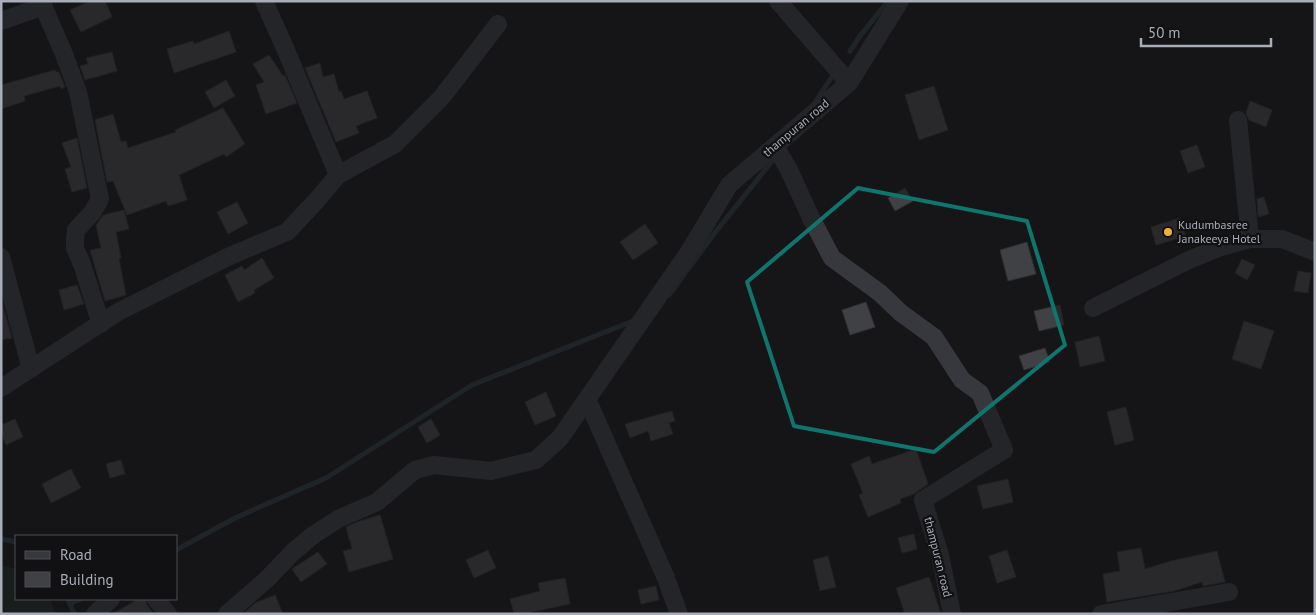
<svg xmlns="http://www.w3.org/2000/svg" width="1316" height="615" viewBox="0 0 1316 615" font-family="'PT Sans',sans-serif">
<rect width="100%" height="100%" fill="#161618"/>
<path fill="#1e261f" d="M1 565 16 569V599H50L56 614H1Z"/>
<g fill="none" stroke-linecap="round" stroke-linejoin="round">
<path stroke="#2c353c" stroke-width="5" d="M850 51 860 36 888 1
M814 104 833 75
M669 295 713 235 777 155
M1 539 16 542
M176 550 237 517 326 478 472 385 633 321
M68 599 74 614
M71 603 81 599"/>
</g>
<path fill="#404145" stroke="#303034" d="M90 1H105L112 17 81 32 70 10Z
M229 31 236 52 174 73 167 49 193 41 194 44Z
M112 52 117 71 85 80 80 66 88 64 86 58Z
M269 55 283 76 285 75 297 103 266 114 256 85 264 82 253 64Z
M320 63 323 77 334 74 339 92 341 91 344 99 367 91 377 118 356 126 359 133 336 142 305 68Z
M55 70 56 72H59L65 87 61 89 60 86 24 96 25 101 1 109V85Z
M226 80 235 96 214 108 205 92Z
M934 86 948 130 919 140 905 95Z
M1250 101 1272 110 1266 127 1249 120 1246 113Z
M223 108 245 144 226 157 224 154 179 175 187 200 168 206 166 201 127 215 113 181 107 182 95 120 113 114 121 142 126 141 128 148 176 132 175 130Z
M77 138 87 188 72 192 65 169 71 167 62 143Z
M1197 145 1205 167 1188 173 1180 151Z
M905 188 913 201 895 211 888 198Z
M1264 197 1269 214 1258 217 1257 199Z
M237 202 248 223 228 234 217 212Z
M124 210 129 229 116 232 121 258 119 259 126 295 105 301 90 250 101 248 96 225 103 215Z
M1180 218 1186 236 1156 245 1151 227Z
M645 224 658 243 633 260 620 242Z
M1027 242 1036 274 1008 281 1000 250Z
M262 258 274 278 254 290 255 293 238 302 225 275 242 266 244 270Z
M1242 259 1255 265 1247 280 1235 273Z
M1298 271 1311 273 1308 293 1294 291Z
M77 285 84 304 64 310 59 290Z
M1 299 12 338 1 340Z
M866 302 875 327 850 335 842 310Z
M1060 305 1064 325 1039 331 1034 311Z
M1244 321 1274 331 1261 369 1232 359Z
M1099 336 1105 361 1080 367 1075 342Z
M1045 348 1050 362 1024 370 1019 356Z
M546 392 556 416 535 425 525 402Z
M1126 407 1134 440 1115 445 1107 412Z
M672 411 675 421 669 423 673 434 651 441 648 431 630 438 625 424Z
M15 419 23 437 6 445 1 434V425Z
M431 419 440 435 427 443 418 427Z
M916 449 928 484 914 494 900 499 901 503 868 517 859 495 863 493 851 464 869 456 872 464Z
M121 460 125 474 110 478 106 464Z
M71 469 81 488 51 503 42 484Z
M1008 479 1013 502 983 509 977 486Z
M380 515 393 559 349 572 343 551 352 549 346 527 357 522Z
M914 534 917 549 902 553 898 538Z
M1141 548 1145 569 1171 561 1217 551 1225 582 1203 586 1202 582 1174 591 1107 602 1103 574 1120 571 1117 552Z
M488 550 496 568 474 578 466 560Z
M1007 550 1016 577 997 583 989 556Z
M318 552 327 564 301 582 292 569Z
M828 556 836 587 820 591 813 560Z
M929 577 941 614H905L896 588Z
M565 578 570 604 523 614H514L510 599 540 591 538 583Z
M656 586 659 600 641 604 638 590Z
M275 595 283 614H243L255 603Z
M139 599H146L147 605 154 614H112Z"/>
<g fill="none" stroke-linecap="round" stroke-linejoin="round">
<path stroke="#37383d" stroke-width="18" d="M41 1 64 54 78 92 100 199 92 213 76 230 75 239V248L82 264 101 324
M264 1 285 48 338 175 395 144 442 97 498 24
M778 1 849 83
M1 21 44 6
M1238 120 1250 239
M775 146 789 170 811 218 832 258 880 293 901 313 934 337 962 380 980 393 1004 450 923 500 940 555 952 614
M1 257 31 369
M1093 308 1189 260 1221 247 1250 239H1282L1315 252
M1 388 118 312 232 255 287 232 316 201 338 175
M587 399 666 578 679 614
M156 599 168 614
M95 614 111 599
M227 614 267 579 293 552 312 536 338 519 377 502 415 470 434 465 491 471 536 460 560 438 689 252 729 185 849 83 900 1
M1101 614 1229 592"/>
</g>
<path d="M0 0H1316V615H0ZM858 188 1027 221 1065 345 934 452 794 426 747 282Z" fill="#161618" fill-opacity=".55" fill-rule="evenodd"/>
<path fill="none" stroke="#0f766e" stroke-width="4" stroke-linejoin="round" d="M858 188 1027 221 1065 345 934 452 794 426 747 282Z"/>
<circle fill="#f2b134" stroke="#111113" stroke-width="2" cx="1168" cy="232" r="5"/>
<g text-anchor="middle" stroke-width="4.5" stroke-linejoin="round" paint-order="stroke">
<g font-size="12" fill="#a8adb8" stroke="#111113">
<text transform="translate(796 128) rotate(-40)" y="4">thampuran road</text>
<text transform="translate(938 557) rotate(76)" y="4">thampuran road</text>
</g>
<g font-size="12" fill="#a8adb8" stroke="#111113" text-anchor="start">
<text x="1178" y="229">Kudumbasree<tspan x="1178" dy="14">Janakeeya Hotel</tspan></text>
</g>
</g>
<rect width="1316" height="615" fill="none" stroke="#a8adb8" stroke-width="5"/>
<rect x="15" y="535" width="162" height="65" fill="#111113" stroke="#4d4f55"/>
<rect x="25" y="551" width="25" height="8" fill="#37383d" stroke="#4d4f55"/>
<text x="60" y="560" font-size="15" fill="#a8adb8">Road</text>
<rect x="25" y="572" width="25" height="15" fill="#404145" stroke="#4d4f55"/>
<text x="60" y="585" font-size="15" fill="#a8adb8">Building</text>
<path d="M1141 38v8h130v-8" fill="none" stroke="#a8adb8" stroke-width="2.5"/>
<text x="1148" y="38" font-size="15" fill="#a8adb8" stroke="#111113" stroke-width="4" paint-order="stroke">50 m</text>
</svg>
